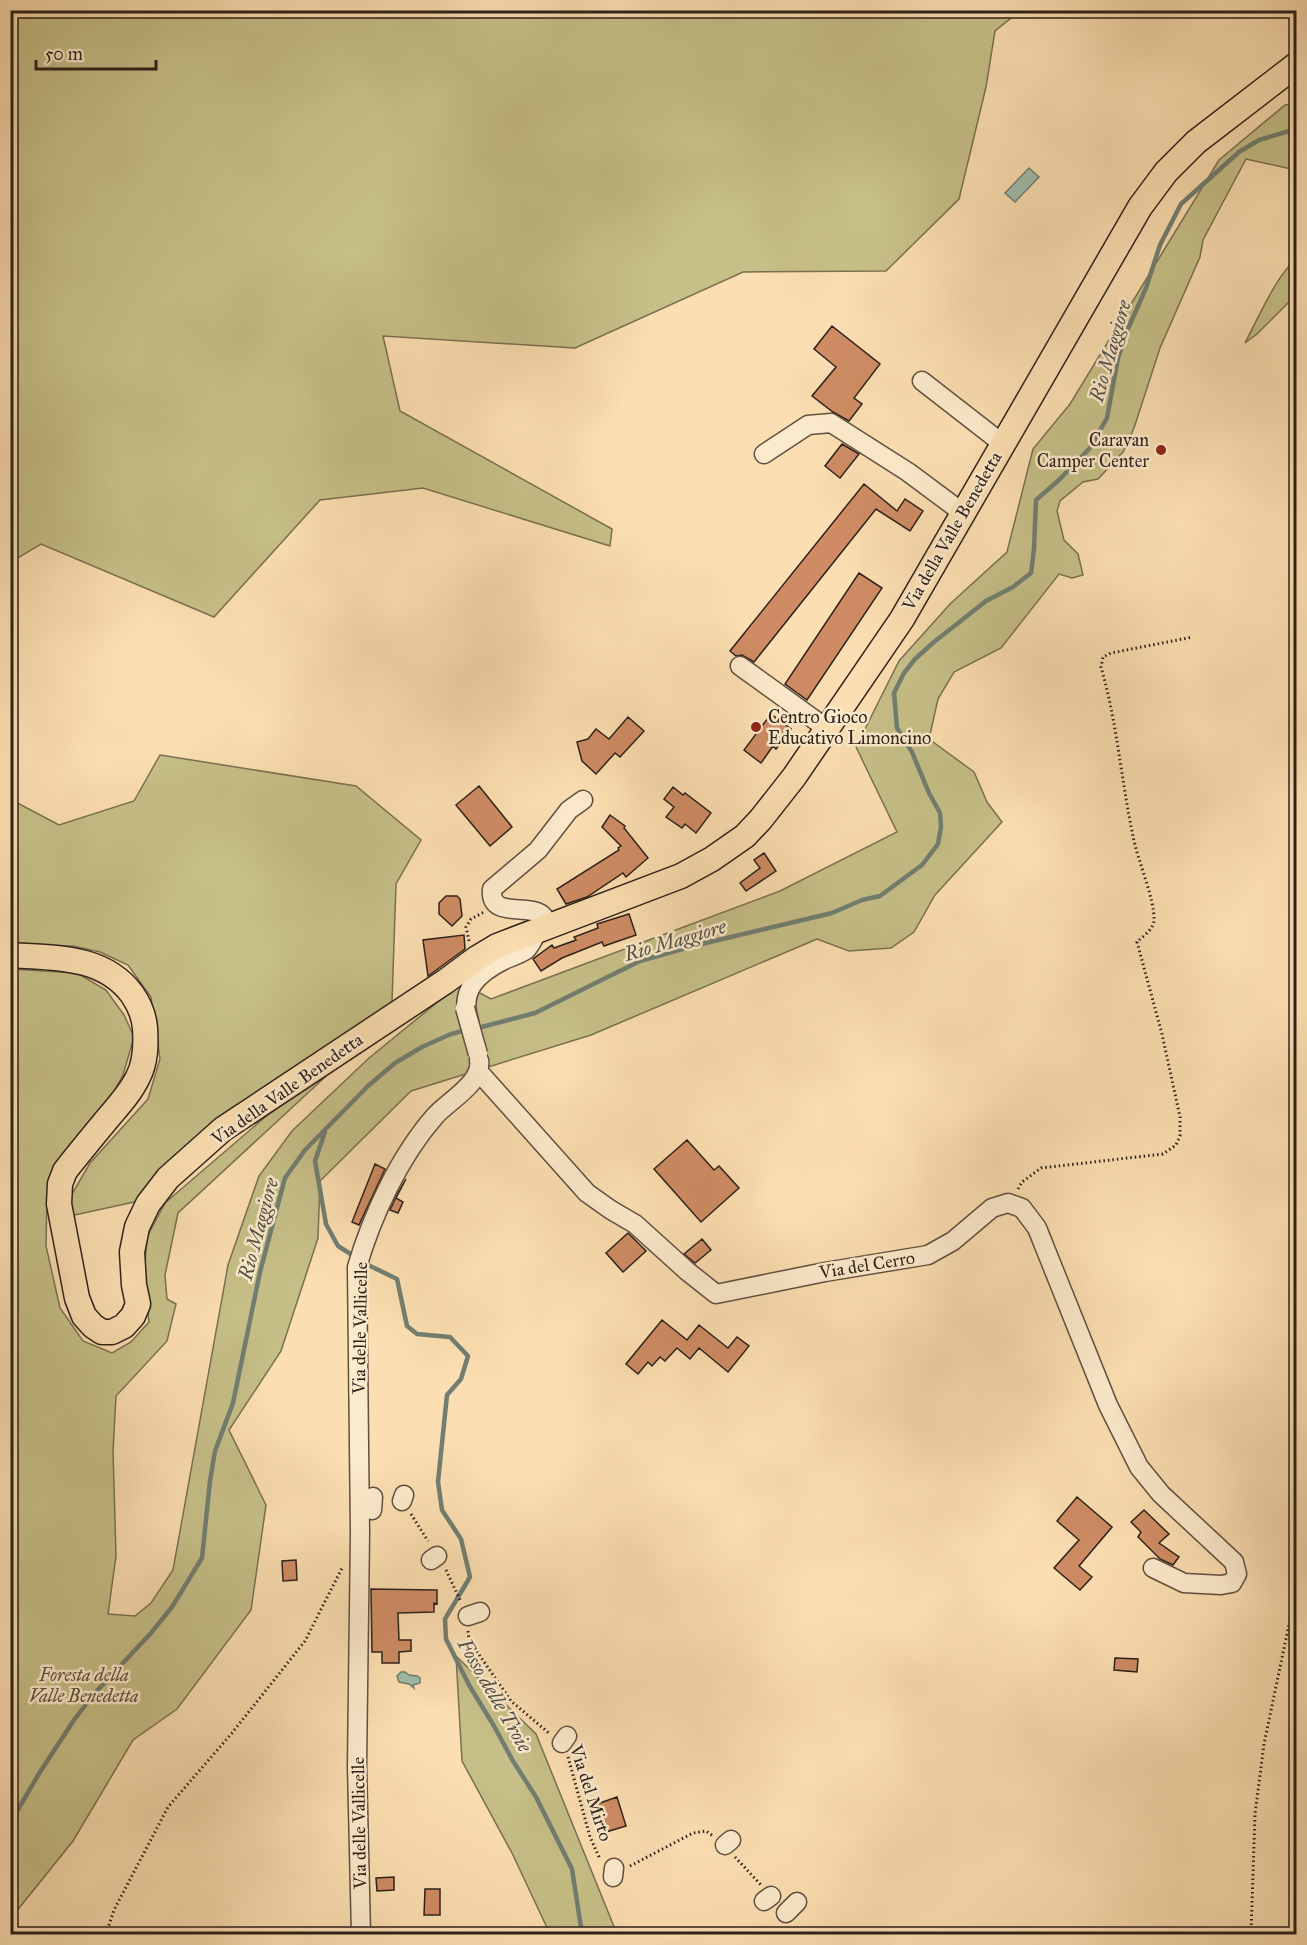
<svg xmlns="http://www.w3.org/2000/svg" width="1307" height="1945" viewBox="0 0 1307 1945" font-family="'IM FELL Great Primer',serif">
<rect width="100%" height="100%" fill="#fbdeb1"/>
<filter id="stains"><feTurbulence type="fractalNoise" baseFrequency=".00333" numOctaves="4"/><feColorMatrix values="0 0 0 0 .2 0 0 0 0 .09 0 0 0 0 .02 0 0 0 .5 -.17"/></filter>
<radialGradient id="worn" r=".72"><stop offset=".6" stop-color="#630" stop-opacity="0"/><stop offset="1" stop-color="#630" stop-opacity=".3"/></radialGradient>
<path fill="#c6bf87" stroke="#7a7050" stroke-width="1.5" d="M10 11 11 10 1020 11 995 31 986 87 959 199 886 271 743 272 575 348 383 336 400 411 612 529 610 546 423 488 320 500 214 617 41 544 11 562Z
M1296 103V170L1246 159 1203 240 1200 257 1160 348 1134 428 1123 452 1098 479 1083 482 1060 501 1057 511 1064 540 1078 554 1083 575 1072 578 1059 574 1001 648 954 672 938 699 929 739 974 772 987 802 1002 822 935 895 914 932 891 948 849 951 817 939 591 1035 411 1091 320 1181 318 1238 281 1351 229 1430 266 1505 251 1610 177 1709 133 1740 73 1841 11 1918V969L77 973 106 990 124 1015 134 1037 123 1075 104 1110 57 1164 47 1195 46 1246 60 1308 83 1341 112 1353 131 1342 149 1322 144 1278 147 1237 165 1203 271 1112 350 1054 178 1213 165 1275 167 1299 176 1304 167 1341 116 1396 113 1451 116 1556 108 1614 135 1616 151 1603 173 1570 228 1265 259 1176 292 1131 369 1058 461 983 491 999 780 891 897 832 856 747 899 661 950 604 1007 552 1033 449 1070 404 1219 160 1285 105Z
M1296 259V295L1257 334 1245 343C1258 319 1276 276 1296 259Z
M160 755 356 786 421 840 396 884 392 1002 205 1135 134 1202 75 1215 65 1206 90 1163 148 1099 160 1059 151 997 128 965 100 952 73 946 11 947 10 799 59 825 134 801Z
M456 1656 536 1734 617 1934H550L512 1853 462 1761Z"/>
<path fill="#9fbcab" stroke="#717e71" stroke-width="1.5" d="M1029 168 1039 177 1015 202 1005 193Z
M401 1672H405L409 1675 417 1676 420 1678V1683L413 1685 414 1688 409 1684 399 1682 397 1676Z"/>
<g fill="none" stroke-linecap="round" stroke-linejoin="round">
<path stroke="#717e71" stroke-width="4.5" d="M474 1029 535 1013 640 961 693 946 832 913 862 900 880 896 922 865 938 844 941 827 940 813 929 793 912 752 897 728 894 693 904 673 915 659 934 642 986 601 1013 587 1031 573 1034 549 1036 500 1059 480 1090 448 1107 418 1118 358 1127 331 1146 288 1160 245 1181 204 1239 152 1259 140 1296 129
M325 1132 315 1161 326 1224 338 1246 357 1258
M364 1263 397 1279 407 1326 417 1334 450 1337 468 1356 461 1379 447 1395 438 1482 442 1510 461 1539 470 1577 445 1619 446 1639 469 1685 494 1726 513 1761 536 1797 572 1869 582 1934
M10 1823 40 1772 74 1720 93 1695 151 1633 172 1607 202 1558 210 1481 215 1451 233 1403 260 1272 285 1178 305 1150 368 1086 395 1063 422 1047 451 1034 466 1030"/>
</g>
<path fill="#cf8c64" stroke="#2d211a" stroke-width="1.5" d="M832 326 880 364 854 398 862 404 849 421 833 412 812 396 836 367 814 349Z
M842 444 859 454 840 478 825 466Z
M864 484 897 511 905 499 923 511 910 531 876 509 754 662 742 655 736 656 730 651Z
M859 573 882 588 807 700 785 684Z
M771 714 791 729 776 749 773 746 761 763 744 750Z
M628 717 644 731 620 757 615 753 596 774 582 761 577 742 588 739 596 729 609 739Z
M479 786 512 827 490 846 456 805Z
M673 787 683 795 685 793 711 813 696 833 685 824 682 828 666 817 674 807 664 799Z
M610 815 625 826 624 828 648 858 626 877 623 873 587 897 566 904 557 889 619 850 618 848 621 846 602 827Z
M764 853 776 871 746 891 740 883 760 868 754 860Z
M446 896H457L460 899 462 916 452 926 439 914V903Z
M629 914 636 935 604 946 602 942 562 958 541 971 533 959 552 945 554 948 576 940 574 937 598 928 597 924Z
M464 935 465 949 428 976 423 940Z
M687 1140 714 1170 719 1166 739 1188 701 1222 654 1169Z
M375 1164 385 1169 359 1225 352 1222Z
M406 1179 396 1198 403 1202 398 1213 390 1210 398 1193Z
M628 1233 646 1251 623 1272 606 1253Z
M702 1239 711 1250 695 1263 684 1254Z
M662 1320 687 1340 699 1325 728 1348 737 1337 749 1346 728 1372 699 1348 690 1359 677 1348 665 1361 660 1357 652 1366 648 1362 638 1374 626 1364Z
M1077 1497 1112 1527 1079 1566 1092 1577 1080 1590 1054 1568 1079 1540 1057 1521Z
M1144 1510 1169 1534 1159 1543 1179 1557 1173 1565 1160 1559 1138 1537 1141 1532 1131 1522Z
M296 1560 297 1580 283 1581 282 1561Z
M371 1589 437 1590V1604L434 1603V1612L398 1613 399 1640H411V1651L399 1652V1663H382V1652H372Z
M1115 1658 1138 1659 1137 1672 1114 1670Z
M617 1797 626 1826 606 1832 597 1804Z
M394 1877V1890L377 1891 376 1878Z
M425 1889H440V1915H424Z"/>
<g fill="none" stroke-linecap="round" stroke-linejoin="round">
<g stroke="#605040" stroke-width="21">
<path id="minor" d="M922 381 1003 444
M764 454 808 425 831 423 908 472 963 513
M740 666 826 728
M548 926C546 923 546 919 544 917 532 901 489 921 492 889L538 850 569 810 583 800
M469 1021C459 990 478 973 504 960 511 957 520 954 526 950 531 945 535 936 538 930
M478 1071 587 1193 611 1210 635 1224 687 1271 716 1294 825 1272 928 1255 953 1241 992 1208 1008 1203 1022 1208 1037 1228 1108 1405 1139 1467 1161 1494 1234 1562 1237 1574 1232 1583 1221 1585 1184 1583 1153 1568
M402 1501 404 1495
M372 1510 373 1497
M431 1560 437 1556
M468 1616 480 1612
M562 1743 567 1736
M725 1845 731 1840
M613 1877 614 1868
M764 1901 771 1896
M786 1913 797 1902
M361 1934 357 1766 360 1532 357 1267C372 1216 399 1157 435 1116 448 1101 483 1083 479 1060"/>
</g>
<g stroke="#2d211a" stroke-width="27">
<path id="major" d="M10 955C54 958 103 955 132 994 139 1004 144 1016 145 1028 146 1044 146 1062 138 1077 131 1092 119 1105 108 1118 94 1135 79 1153 65 1171L60 1184 59 1204 77 1298 84 1316 93 1326 102 1332H112L124 1326 133 1316 138 1304 134 1285 132 1252 137 1227 148 1204 168 1178 223 1129 446 981 477 958 497 946 681 876 712 859 745 836 761 819 794 777 902 619 1140 207 1166 172 1196 142 1296 65"/>
</g>
<path stroke="#2d211a" stroke-width="3" stroke-dasharray="1.5 3" stroke-linecap="butt" d="M469 941 466 927 471 919 484 912
M1018 1189 1022 1182 1041 1168 1163 1154 1176 1145 1180 1136V1117L1162 1034 1137 942C1143 936 1153 930 1154 921 1155 899 1137 859 1133 836 1121 779 1117 722 1101 667L1103 657 1111 653 1193 637
M411 1514 428 1541
M446 1570 461 1602
M468 1631 469 1640 511 1701 550 1734
M568 1757 590 1837 600 1859
M735 1857 761 1885
M630 1866 693 1833 706 1831 713 1836
M796 1927 800 1934
M106 1934 114 1910 168 1807 232 1733 305 1641 342 1568
M1251 1934 1255 1814 1264 1744 1292 1610 1293 1587V1486L1296 1480
M1292 1934 1296 1927"/>
<use href="#minor" stroke="#fceacc" stroke-width="18"/>
<use href="#major" stroke="#fbdeb1" stroke-width="24"/>
<g stroke="#605040" stroke-width="21" stroke-linecap="butt">
<path id="minor-bridge" d="M465 1008 478 1054"/>
</g>
<use href="#minor-bridge" stroke="#fceacc" stroke-width="18"/>
</g>
<g fill="#8f2418" stroke="#fceacc" stroke-width="2">
<circle cx="1161" cy="450" r="6"/>
<circle cx="756" cy="727" r="6"/>
</g>
<g text-anchor="middle" stroke-width="5" stroke-linejoin="round" paint-order="stroke">
<g font-size="18" fill="#2d211a" stroke="#fceacc" text-anchor="end">
<text x="1149" y="446">Caravan<tspan x="1149" dy="21">Camper Center</tspan></text>
<text x="768" y="723" text-anchor="start">Centro Gioco<tspan x="768" dy="21">Educativo Limoncino</tspan></text>
</g>
<g font-size="18" fill="#2d211a" stroke="#fceacc">
<text transform="translate(952 531) rotate(-60)" y="6">Via della Valle Benedetta</text>
<text transform="translate(287 1089) rotate(-35)" y="6">Via della Valle Benedetta</text>
<text transform="translate(867 1265) rotate(-9)" y="6">Via del Cerro</text>
<text transform="translate(360 1328) rotate(-89)" y="6">Via delle Vallicelle</text>
<text transform="translate(591 1793) rotate(72)" y="6">Via del Mirto</text>
<text transform="translate(359 1823) rotate(-91)" y="6">Via delle Vallicelle</text>
</g>
<g font-size="18" font-style="italic" fill="#5b503b" stroke="#fceacc">
<text x="84" y="1681">Foresta della<tspan x="84" dy="21">Valle Benedetta</tspan></text>
</g>
<g font-size="20" font-style="italic" fill="#4f5046" stroke="#fceacc">
<text transform="translate(1110 351) rotate(-74)" y="7">Rio Maggiore</text>
<text transform="translate(675 940) rotate(-16)" y="7">Rio Maggiore</text>
<text transform="translate(258 1229) rotate(-75)" y="7">Rio Maggiore</text>
<text transform="translate(495 1695) rotate(60)" y="7">Fosso delle Troie</text>
</g>
</g>
<rect width="1307" height="1945" fill="none" stroke="#fbdeb1" stroke-width="36"/>
<rect x="12" y="12" width="1283" height="1921" fill="none" stroke="#2d211a" stroke-width="3"/>
<rect x="18" y="18" width="1271" height="1909" fill="none" stroke="#2d211a" stroke-width="1.5"/>
<path d="M36 60v9h120v-9" fill="none" stroke="#2d211a" stroke-width="3"/>
<text x="45" y="60" font-size="18" fill="#2d211a" stroke="#fceacc" stroke-width="4.5" paint-order="stroke">50 m</text>
<rect width="100%" height="100%" filter="url(#stains)"/>
<rect width="100%" height="100%" fill="url(#worn)"/>
</svg>
